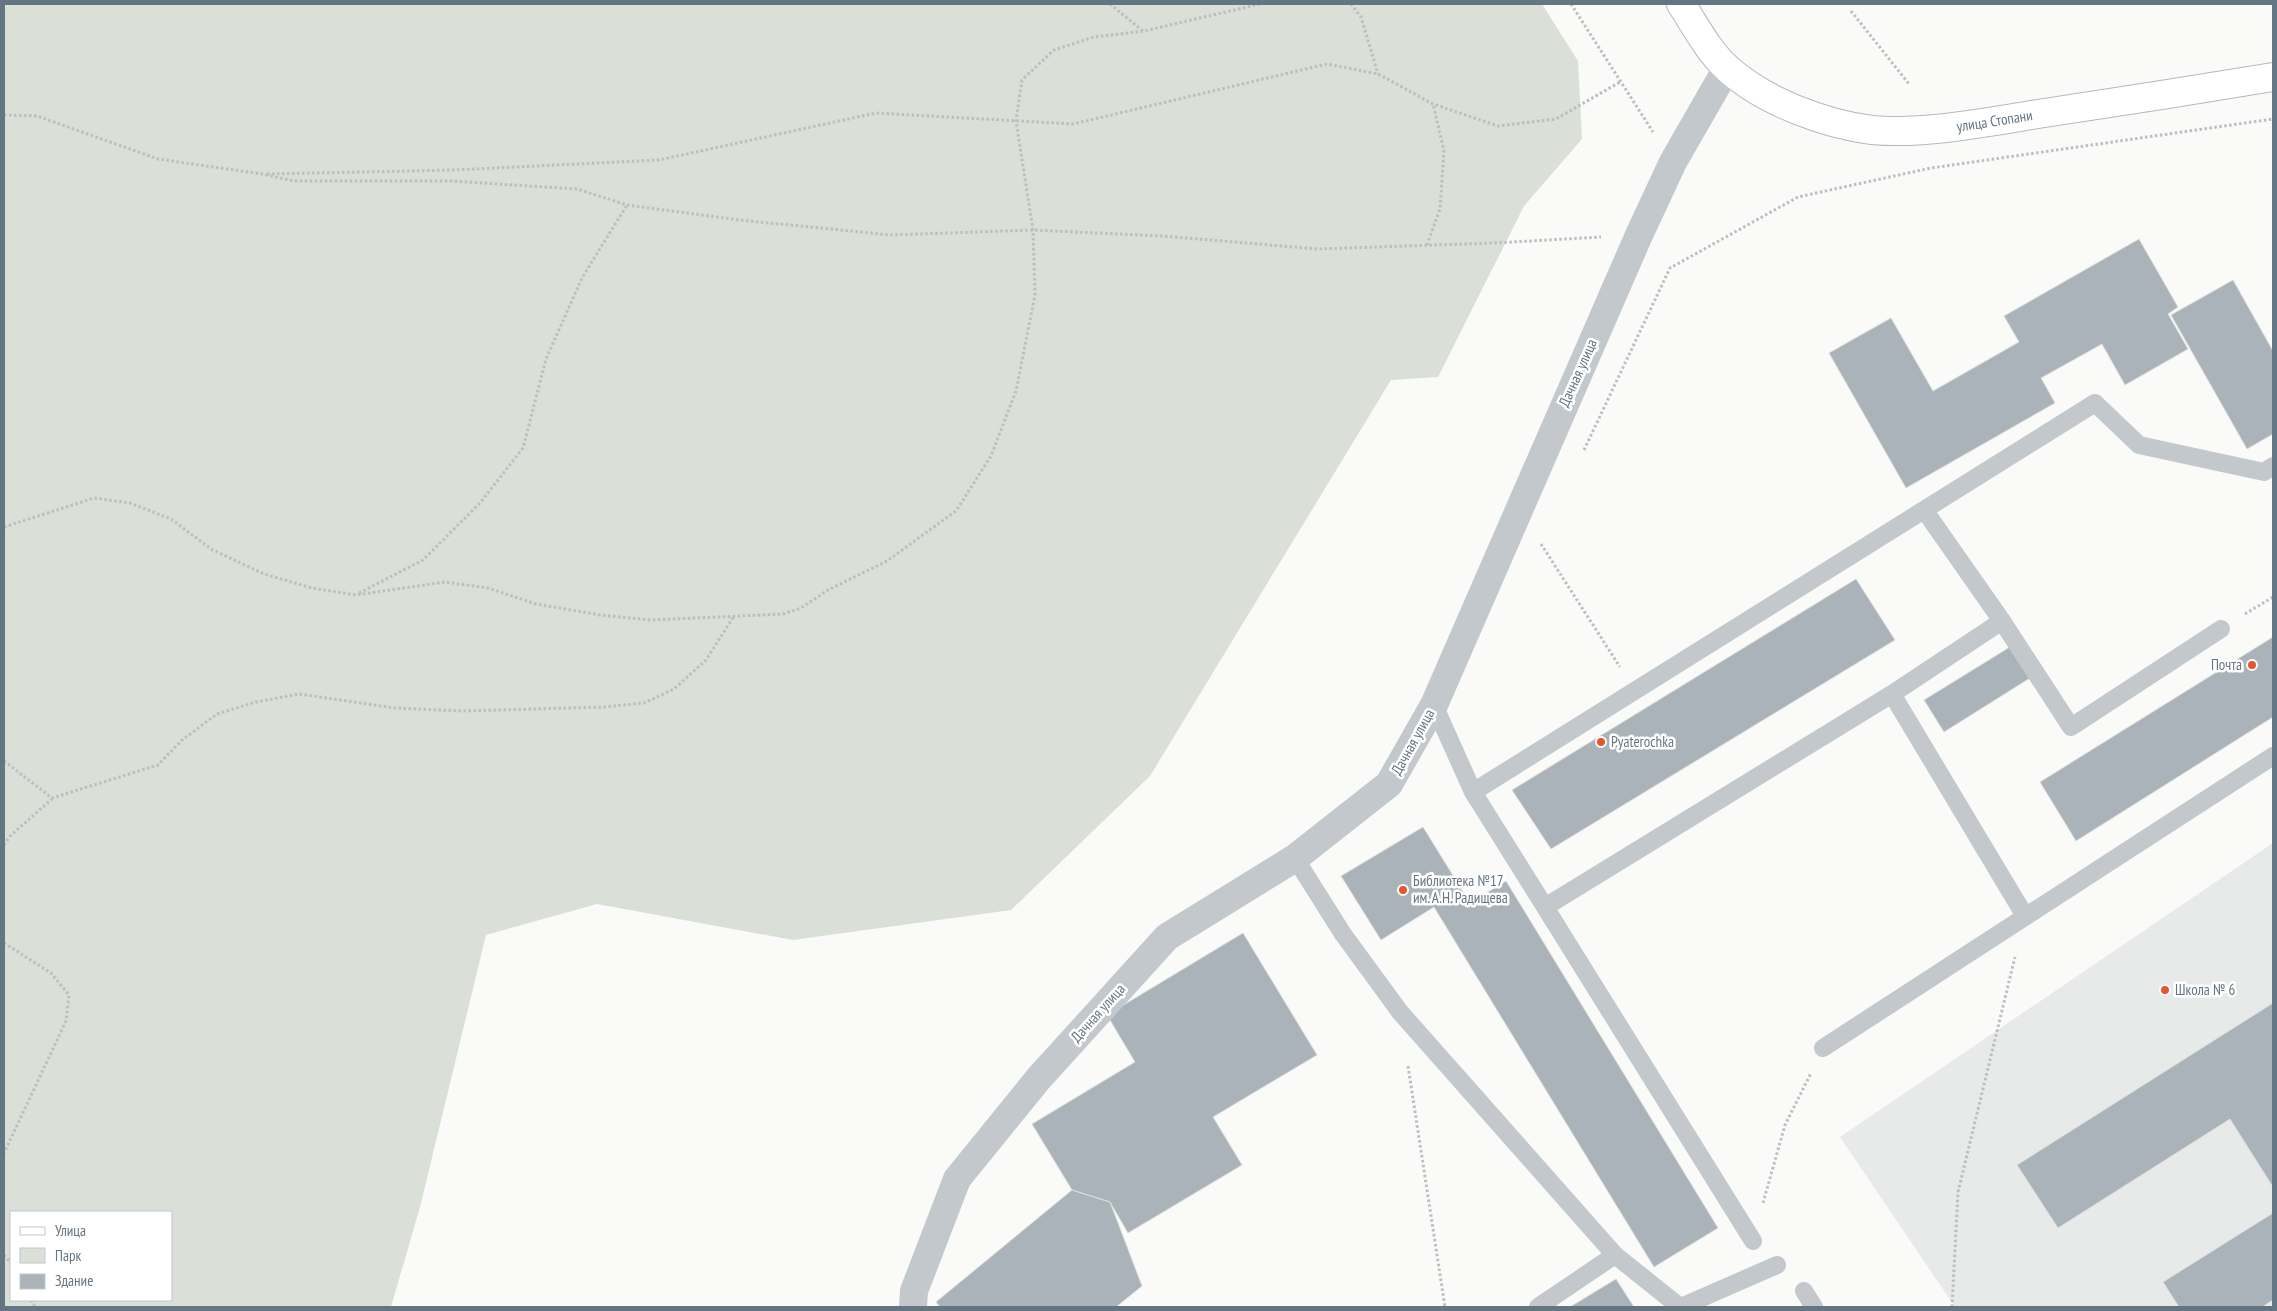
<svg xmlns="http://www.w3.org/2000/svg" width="2277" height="1311" viewBox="0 0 2277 1311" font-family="'PT Sans Narrow',sans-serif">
<rect width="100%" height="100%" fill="#fafaf8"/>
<path fill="#e8e9e9" d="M2273 843V1307H1955L1840 1137Z"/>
<path fill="#dadfd7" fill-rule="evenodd" d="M4 4H1542L1578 61 1582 139 1524 206 1438 377 1391 380 1150 776 1011 910 793 940 597 904 486 935 420 1207 391 1307H4ZM11 1212H171V1300H11Z"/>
<path fill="#aab3b9" stroke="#dcdcda" d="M2139 239 2178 307 2168 314 2188 349 2125 385 2102 344 2041 378 2055 403 1906 488 1829 353 1891 318 1933 391 2019 342 2004 316Z
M2233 280 2273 351V434L2247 449 2171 315Z
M1856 579 1895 640 1551 849 1512 790Z
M2273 637V717L2076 841 2040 782Z
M2010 647 2030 678 1944 732 1924 700Z
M1423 827 1470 903 1506 881 1718 1228 1654 1267 1434 907 1381 940 1341 876Z
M1243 933 1317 1055 1213 1117 1242 1165 1128 1233 1110 1202 1072 1190 1032 1124 1135 1062 1107 1015Z
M2273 1003V1187L2230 1119 2058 1228 2017 1165Z
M1072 1190 1110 1202 1142 1286 1116 1307H940L936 1302Z
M2273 1213V1300L2262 1307H2179L2163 1282Z
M1616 1279 1634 1307H1570Z"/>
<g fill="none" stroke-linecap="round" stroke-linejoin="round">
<g stroke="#b3babf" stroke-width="30">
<g id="secondary">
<path id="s1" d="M1681 4C1695 25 1708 51 1727 68 1763 101 1824 124 1872 130 1922 135 1988 122 2038 114 2116 102 2195 90 2273 77"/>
</g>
</g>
<path stroke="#bbbfc2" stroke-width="3" stroke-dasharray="2.5 2.5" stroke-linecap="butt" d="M1110 4 1143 31
M1351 4 1361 17 1378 74
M1571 4 1653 132
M1851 11 1909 84
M4 115 37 116 158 159 262 174 294 181H451L577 189 627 205 739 220 891 235 1033 230 1162 236 1318 249 1494 243 1601 237
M267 174 454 170 659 160 876 113 1073 124 1327 64 1378 74 1433 104 1498 126 1556 119 1620 82
M1427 245 1440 209 1444 151 1433 104
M1584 450 1670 268 1798 197 1931 168 2273 119
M4 527 94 498 130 503 171 519 211 549 264 574 312 588 356 595 445 582 488 588 536 604 600 615 651 620 783 614 801 608 828 590 887 561 956 511 991 456 1016 391 1035 295 1033 230 1016 121 1022 80 1054 50 1094 37 1144 31 1260 4
M1541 544 1620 667
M359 593 423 560 480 503 523 448 546 359 582 278 627 205
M2245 614 2273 597
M4 761 52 798 158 765 181 741 217 714 256 702 299 694 395 708 463 711 603 707 644 703 674 689 706 660 734 616
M4 845 10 836 52 799
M4 943 51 973 69 995 66 1021 4 1153
M1408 1066 1445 1307
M1763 1203 1785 1125 1811 1073
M4 1255 11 1263
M31 1300 35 1307
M1952 1307 1958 1192 2015 957"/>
<path stroke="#c3c8cc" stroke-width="18" d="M2002 621 2071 727 2221 629
M1892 694 2002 621 1925 511
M1434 705 1473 792 1545 907 1892 694 2025 916
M1473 792 2095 403 2139 445 2264 472 2273 466
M1295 858 1343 934 1400 1012 1615 1255
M1545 907 1753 1241
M1823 1048 2273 756
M1804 1291 1814 1307
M1538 1307 1615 1255 1680 1307
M1681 1307 1777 1265"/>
<path stroke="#c3c8cc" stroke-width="28" d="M913 1307 914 1291 957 1179 1039 1078 1167 937 1295 858 1389 784 1434 705 1639 235 1673 162 1727 68"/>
<use href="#secondary" stroke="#fff" stroke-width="28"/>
</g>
<g fill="#e4572e" stroke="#fff" stroke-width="2">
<circle cx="2252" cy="665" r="5"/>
<circle cx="1601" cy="742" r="5"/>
<circle cx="1403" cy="890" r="5"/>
<circle cx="2165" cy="990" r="5"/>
</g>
<g text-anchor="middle" stroke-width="5" stroke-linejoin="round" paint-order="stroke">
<g font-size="15" fill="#657683" stroke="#fff">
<text dy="5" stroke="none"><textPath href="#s1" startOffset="362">улица Стопани</textPath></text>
<text transform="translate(1578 373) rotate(-66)" y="5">Дачная улица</text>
<text transform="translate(1413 742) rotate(-61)" y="5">Дачная улица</text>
<text transform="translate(1098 1013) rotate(-48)" y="5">Дачная улица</text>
</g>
<g font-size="15" fill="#657683" stroke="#fff" text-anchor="start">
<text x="2242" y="670" text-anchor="end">Почта</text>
<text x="1611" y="747">Pyaterochka</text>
<text x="1413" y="886">Библиотека №17<tspan x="1413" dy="17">им. А.Н. Радищева</tspan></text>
<text x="2175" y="995">Школа № 6</text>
</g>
</g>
<rect width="2277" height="1311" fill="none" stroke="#657683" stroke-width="10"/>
<rect x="10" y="1211" width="162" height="90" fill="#ffffff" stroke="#c1c8cd"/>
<rect x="20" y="1227" width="25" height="8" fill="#ffffff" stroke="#c1c8cd"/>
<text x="55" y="1236" font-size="15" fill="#657683">Улица</text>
<rect x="20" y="1248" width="25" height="15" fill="#dadfd7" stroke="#c1c8cd"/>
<text x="55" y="1261" font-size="15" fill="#657683">Парк</text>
<rect x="20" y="1274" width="25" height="15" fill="#aab3b9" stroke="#c1c8cd"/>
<text x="55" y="1286" font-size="15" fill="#657683">Здание</text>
</svg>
